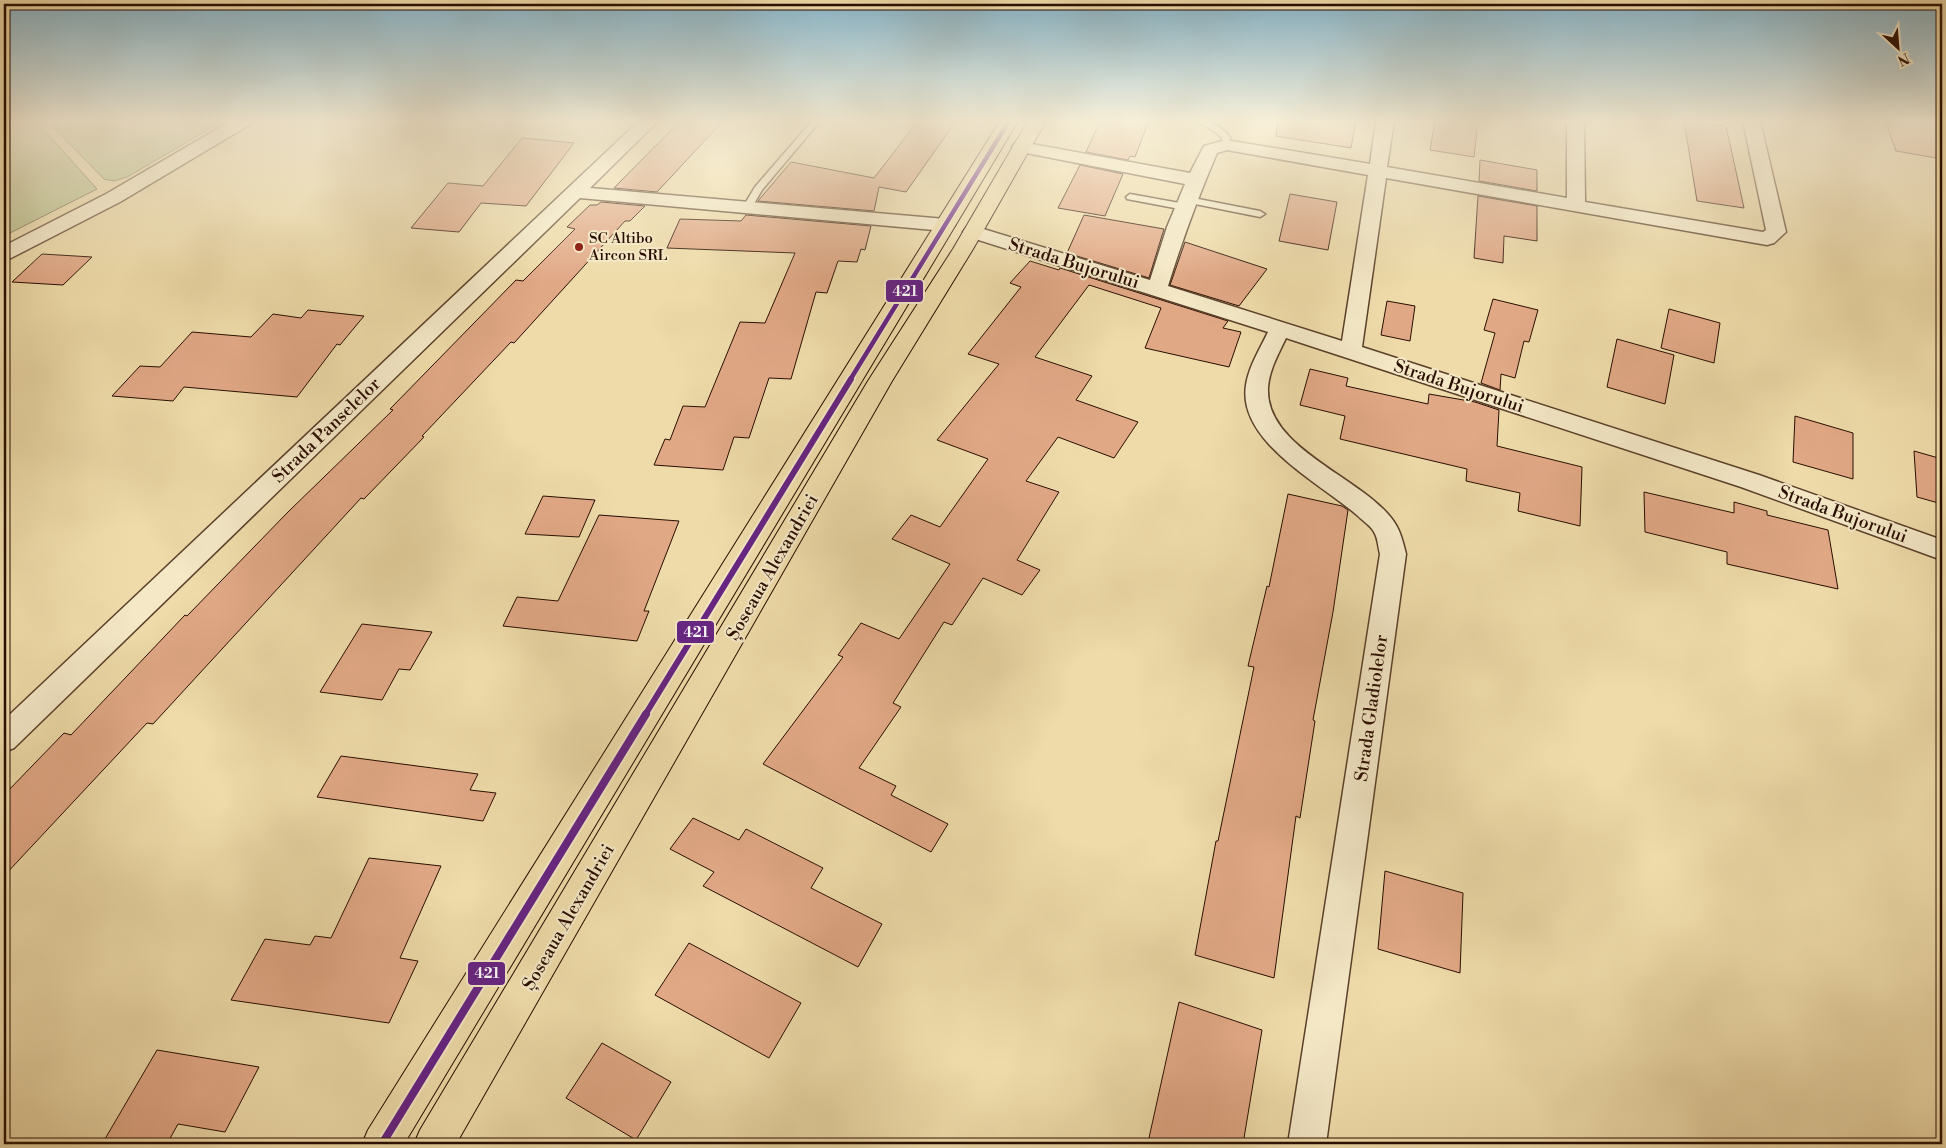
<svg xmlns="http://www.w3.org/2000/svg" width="1946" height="1148" viewBox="0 0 1946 1148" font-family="'Libre Bodoni',serif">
<rect width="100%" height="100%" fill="#eedba9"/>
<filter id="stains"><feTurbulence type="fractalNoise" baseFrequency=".004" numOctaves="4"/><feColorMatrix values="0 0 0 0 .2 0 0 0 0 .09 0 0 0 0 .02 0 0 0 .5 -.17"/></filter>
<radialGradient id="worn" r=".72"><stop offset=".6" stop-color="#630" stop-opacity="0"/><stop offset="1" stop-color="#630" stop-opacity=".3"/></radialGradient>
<path fill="#b7c089" stroke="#706644" d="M4 121H36L97 189 4 236Z
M47 121H223L127 177 114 181 104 179Z"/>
<path fill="#e1a886" stroke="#290d00" d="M680 121H723L657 192 614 188Z
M918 121H956L906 192 879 187 874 211 758 201 791 162 874 178Z
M1100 121H1149L1135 157 1130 156 1128 160 1086 152Z
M1278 121H1356L1351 148 1276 136Z
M1435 121H1478L1474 157 1430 150Z
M1684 121 1726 126 1744 208 1697 201Z
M1885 121H1942V159L1896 151Z
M522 138 574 143 526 206 481 203 459 232 411 228 448 183 483 186Z
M1480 160 1537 170V191L1479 181Z
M1080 165 1123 174 1105 216 1058 208Z
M1290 194 1337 202 1328 250 1279 241Z
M1478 196 1537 206V241L1504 236 1503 263 1474 258Z
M601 202 645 206 630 221H625L514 343 511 342 422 436 424 437 364 499 361 498 153 724 147 723 4 876V795L64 733 71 735 185 615 187 616 288 512 393 410 390 409 516 280 523 281 575 229 567 227 590 205H597Z
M746 215 871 226 865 250 861 249 857 262 838 261 827 293 816 292 791 379 769 378 749 438 734 437 723 470 654 465 665 439 670 440 683 406 705 407 740 322 765 323 795 253 667 248 680 219 741 221Z
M1084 215 1164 229 1149 278 1067 253Z
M1185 242 1267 269 1239 306 1170 285Z
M42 254 92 257 63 285 12 282Z
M1030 261 1059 270 1060 268 1228 321 1223 328 1241 332 1229 367 1145 348 1161 308 1089 285 1035 357 1092 376 1076 400 1138 422 1114 458 1058 437 1026 481 1059 492 1017 560 1040 570 1022 595 983 578 952 625 944 622 893 703 901 707 859 768 896 786 891 795 948 824 931 852 763 764 843 657 838 655 861 623 899 639 950 564 892 539 911 515 940 527 988 459 937 440 999 364 968 354 1021 287 1010 283Z
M1493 299 1538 310 1529 342 1524 341 1515 378 1501 374 1500 390 1481 383 1495 333 1484 330Z
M1387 301 1415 306 1410 341 1381 335Z
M1669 309 1720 323 1714 363 1661 348Z
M308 310 364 316 340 345 337 344 297 397 184 387 173 401 112 396 140 366 160 367 192 332 251 337 273 314 301 318Z
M1617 339 1674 355 1665 404 1607 387Z
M1310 369 1348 378 1346 386 1428 404 1429 394 1475 402 1499 410 1497 446 1582 467 1580 526 1518 511 1520 493 1466 481 1467 469 1340 439 1345 416 1300 405Z
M1795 416 1853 433V479L1793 462Z
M1914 451 1942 459V504L1917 497Z
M1644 492 1734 513V502L1767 511V515L1828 530 1838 589 1727 564V552L1645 532Z
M1288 494 1342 506 1348 510 1333 612 1313 720 1315 721 1300 818 1296 816 1274 978 1195 955 1216 841H1218L1254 667 1248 666 1267 586 1269 587Z
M543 496 595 500 579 537 525 534Z
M599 515 679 521 644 611H649L637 641 503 626 517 597 558 601Z
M362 624 432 632 410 670 399 669 382 700 320 692Z
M341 756 478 774 470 790 496 793 483 821 317 797Z
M693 818 739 840 746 829 823 868 811 888 882 924 858 967 703 886 714 872 670 849Z
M369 858 441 866 400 958 418 961 389 1023 231 1000 265 939 310 945 315 936 331 938Z
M1385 871 1463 893 1460 973 1378 949Z
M689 943 801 1003 769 1058 655 995Z
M1179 1002 1262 1030 1243 1144H1167L1149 1138Z
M602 1043 671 1082 636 1140 566 1098Z
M157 1050 259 1067 225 1132 178 1124 167 1144H102Z"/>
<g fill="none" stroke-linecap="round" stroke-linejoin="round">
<g stroke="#5a402a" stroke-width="3">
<path id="lane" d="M812 121H820L762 190 751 209H745L743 207 755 187Z
M1197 121C1210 120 1222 127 1230 137L1229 147H1223L1222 138 1217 133Z
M1130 194 1185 204 1190 207 1185 210 1127 199 1126 197Z
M1188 197 1260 211 1265 214 1260 217 1185 202 1184 200Z"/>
</g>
<g stroke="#5a402a" stroke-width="3">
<path id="street" d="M231 121H252L249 125 120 202 11 258 4 260V246L106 194Z
M639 121H658L590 188 945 219 952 221 955 225 952 229 945 231 580 198 14 748 4 752V720Z
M1376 121H1394L1387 167 1567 198V121H1584L1585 202 1763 232 1766 230 1743 121H1760L1786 232 1774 243 1767 245 1386 178 1362 347 1759 475 1942 540V560L1741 487 1286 338C1279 353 1269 370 1268 388 1265 448 1361 477 1392 519 1400 529 1403 542 1406 554L1326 1144H1288L1380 554C1378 547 1378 538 1374 532 1371 526 1363 521 1358 516 1322 484 1237 442 1246 385 1249 366 1260 349 1268 332L966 236 963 232 966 228H980L1150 280 1167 227 1185 184 1021 152 1015 151 1012 147 1015 143 1021 142 1190 173 1204 146 1226 140 1370 164ZM1227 150 1368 175 1342 341 1168 286C1182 241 1198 197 1217 153Z"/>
</g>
<g stroke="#290d00" stroke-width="2">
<path id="highway" d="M1000 121H1018L404 1144H362L368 1130Z
M1028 121H1046L973 249 892 381 456 1144H414L420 1130 868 381 953 249Z"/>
</g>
<use href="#lane" fill="#f4e8c7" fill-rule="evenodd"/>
<use href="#street" fill="#f4e8c7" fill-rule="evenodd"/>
<use href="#highway" fill="#eedba9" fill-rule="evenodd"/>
<g stroke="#f4e8c7" stroke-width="7">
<path id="bus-1-far2" d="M850 380 1009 121"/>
</g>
<g stroke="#f4e8c7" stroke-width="10">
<path id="bus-1-far1" d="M645 715 851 379"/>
</g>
<g stroke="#f4e8c7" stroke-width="12">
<path id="bus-1" d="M382 1144 646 714"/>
</g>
<use href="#bus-1-far2" stroke="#662483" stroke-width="4.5"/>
<use href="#bus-1-far1" stroke="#662483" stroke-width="6"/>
<use href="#bus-1" stroke="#662483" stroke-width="8"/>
</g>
<linearGradient id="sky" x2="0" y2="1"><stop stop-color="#89b7cc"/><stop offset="0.43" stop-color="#f7efd8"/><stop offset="1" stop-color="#f7efd8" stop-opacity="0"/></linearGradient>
<rect width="1946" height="281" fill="url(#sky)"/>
<circle fill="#8f2418" stroke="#f4e8c7" stroke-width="2" cx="579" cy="247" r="5"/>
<g text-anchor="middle" stroke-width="4" stroke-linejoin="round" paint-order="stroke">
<g font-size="15" fill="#290d00" stroke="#f4e8c7" text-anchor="start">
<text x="589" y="243">SC Altibo<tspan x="589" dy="17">Aircon SRL</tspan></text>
</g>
<g font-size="18" fill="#290d00" stroke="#f4e8c7">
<text transform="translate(1074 263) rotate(17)" y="6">Strada Bujorului</text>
<text transform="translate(1459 386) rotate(18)" y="6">Strada Bujorului</text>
<text transform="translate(326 430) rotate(-44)" y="6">Strada Panselelor</text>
<text transform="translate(1843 514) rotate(20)" y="6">Strada Bujorului</text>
<text transform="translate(772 567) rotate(-60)" y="6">Șoseaua Alexandriei</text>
<text transform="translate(1371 708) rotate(-82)" y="6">Strada Gladiolelor</text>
<text transform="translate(568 917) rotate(-60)" y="6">Șoseaua Alexandriei</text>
</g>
</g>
<g stroke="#f4e8c7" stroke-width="2">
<rect x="885" y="279" width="39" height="24" rx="5" fill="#662483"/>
<rect x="676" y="620" width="39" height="24" rx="5" fill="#662483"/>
<rect x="467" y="961" width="39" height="25" rx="5" fill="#662483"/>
</g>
<g font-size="14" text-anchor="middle" font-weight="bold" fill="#fff">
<text x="905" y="296">421</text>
<text x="696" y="637">421</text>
<text x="487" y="978">421</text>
</g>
<rect width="1946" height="1148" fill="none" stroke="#eedba9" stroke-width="20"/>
<rect x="5" y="5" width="1936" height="1138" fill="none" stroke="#290d00" stroke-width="2.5"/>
<rect x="10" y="10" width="1926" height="1128" fill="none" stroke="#290d00"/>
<g transform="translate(1898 48) rotate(154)" stroke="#f4e8c7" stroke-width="4" paint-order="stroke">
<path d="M0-4L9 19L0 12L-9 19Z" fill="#290d00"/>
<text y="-8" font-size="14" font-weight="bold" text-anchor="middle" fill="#290d00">N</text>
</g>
<rect width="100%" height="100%" filter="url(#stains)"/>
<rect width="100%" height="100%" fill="url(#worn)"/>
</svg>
